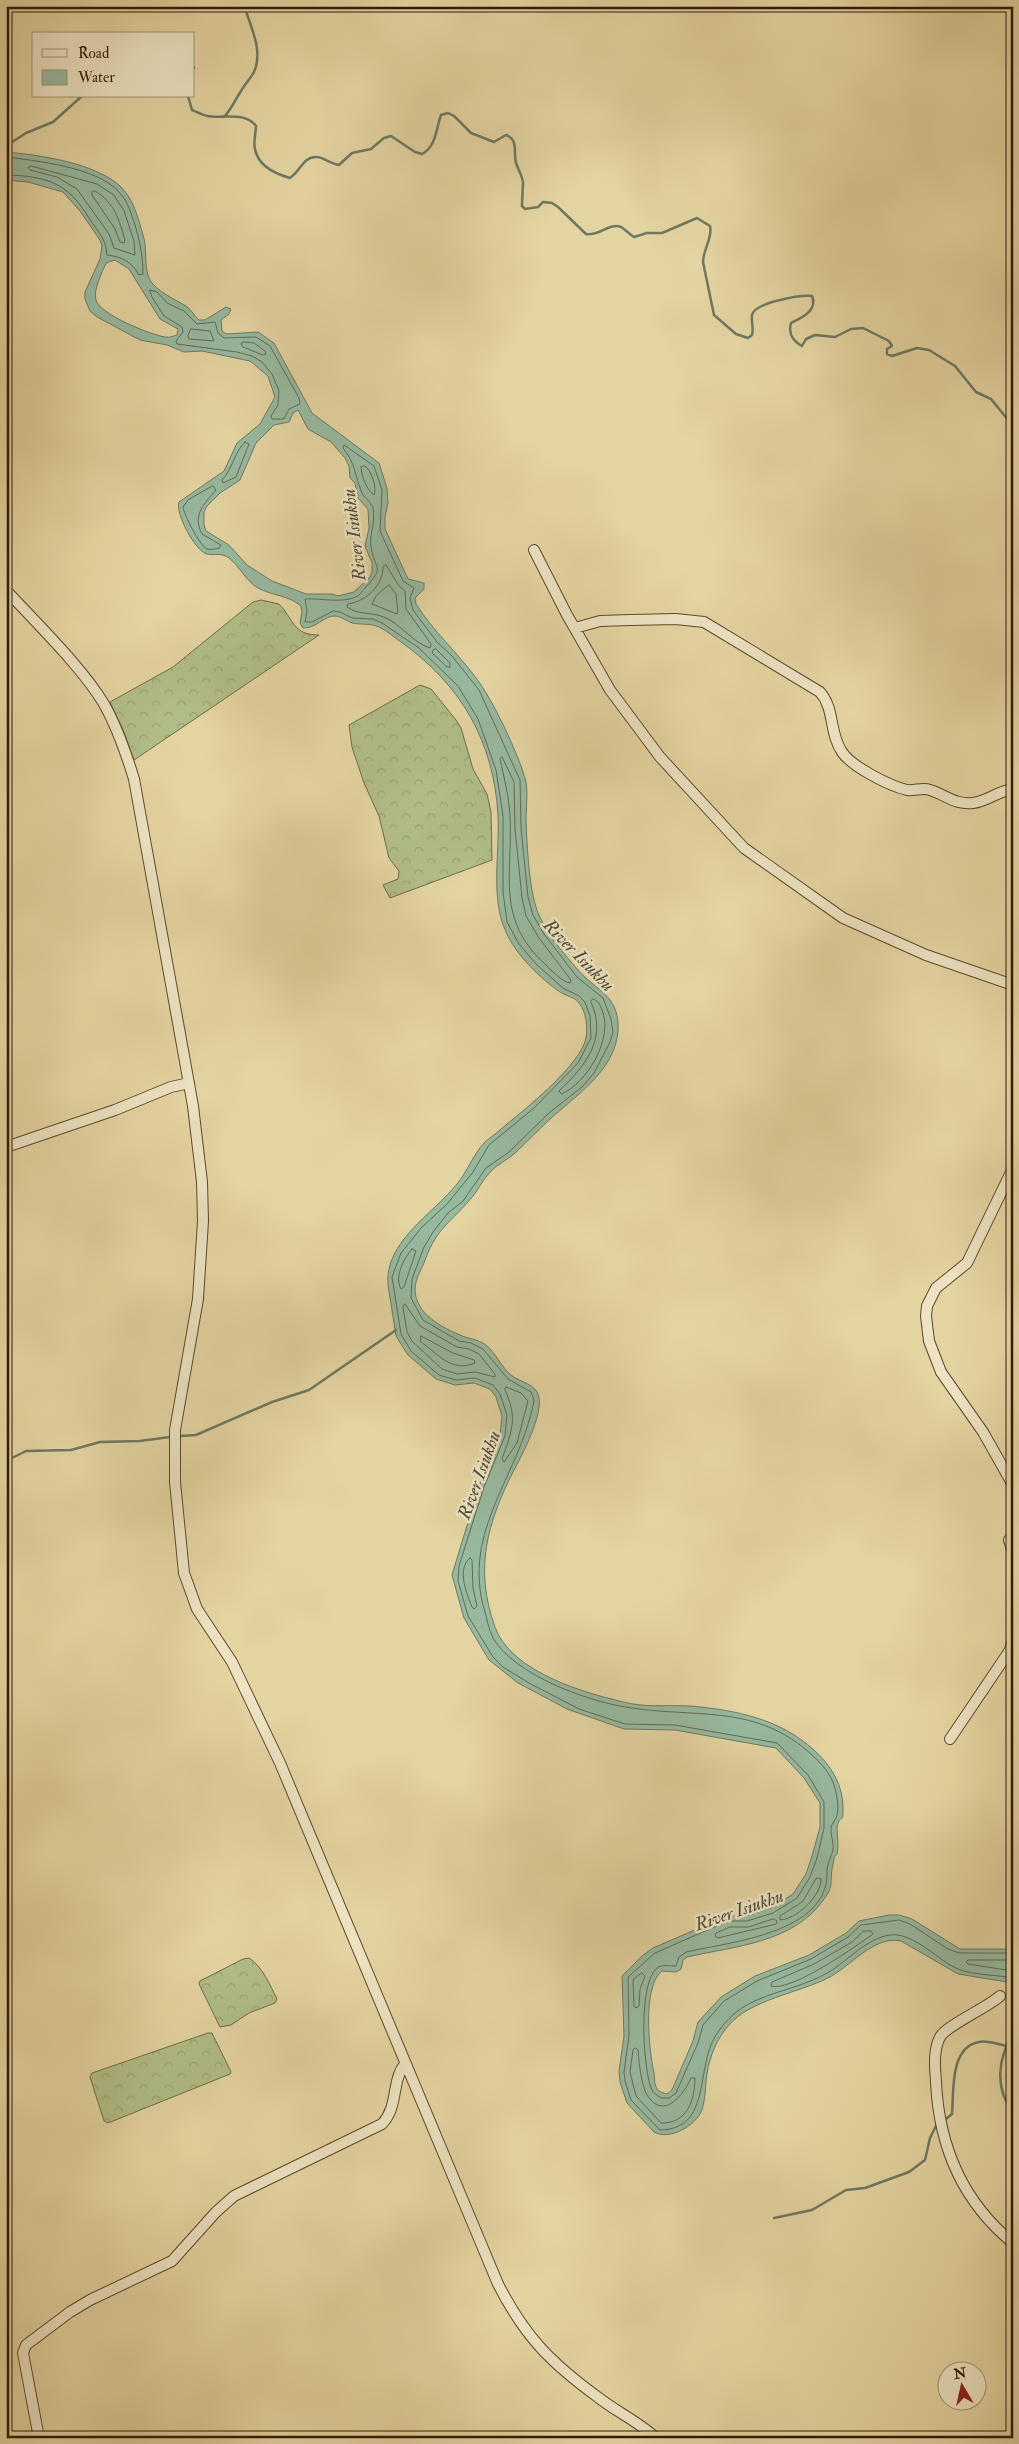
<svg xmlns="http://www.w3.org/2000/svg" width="1019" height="2444" viewBox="0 0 1019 2444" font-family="'IM FELL Double Pica',serif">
<defs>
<pattern id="forest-crowns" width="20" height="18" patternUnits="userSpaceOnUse" patternTransform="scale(1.25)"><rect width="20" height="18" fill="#b1bd87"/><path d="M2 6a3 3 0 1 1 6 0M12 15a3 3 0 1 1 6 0" fill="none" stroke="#99a273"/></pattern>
</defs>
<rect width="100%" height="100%" fill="#e4d4a1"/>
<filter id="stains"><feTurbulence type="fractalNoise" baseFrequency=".004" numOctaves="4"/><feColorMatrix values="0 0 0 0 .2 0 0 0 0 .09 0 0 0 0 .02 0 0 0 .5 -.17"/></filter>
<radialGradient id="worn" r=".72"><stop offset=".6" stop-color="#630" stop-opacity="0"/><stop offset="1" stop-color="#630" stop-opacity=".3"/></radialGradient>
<path fill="url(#forest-crowns)" stroke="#706c46" d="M261 600 279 604C294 619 292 635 319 635L134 760 124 732 110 702 173 667 253 602Z
M420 685 431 689 456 720 461 728 473 769 487 794 491 812 492 860 390 898 383 885 398 879 399 871 389 858 379 816 364 783 352 747 349 725Z
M249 1958C262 1966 270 1985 277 1999L275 2003 249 2013 231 2025 220 2027 199 1984 200 1981 243 1959Z
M208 2033H212L231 2072 230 2074 108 2123 104 2121 90 2077 92 2073Z"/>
<path fill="#97b9a0" stroke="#6d7962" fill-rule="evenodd" d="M6 152C40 155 96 163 121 187 134 200 138 218 143 235 148 249 143 267 150 280 156 291 176 300 186 306 192 310 194 316 199 320H205L226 307 231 309 229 314 221 320 222 331 226 334 258 332 274 343 312 413 379 463 387 488 388 503 385 517V529L408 579 424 583V589L415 598 416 604C433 631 457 652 476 678 492 698 520 757 526 782 528 794 526 808 526 820 527 845 529 894 539 915 547 934 564 954 578 970 596 991 620 995 618 1031 615 1071 575 1096 549 1120 537 1131 526 1143 514 1154 507 1160 498 1164 491 1171 482 1180 477 1193 468 1202 447 1225 435 1231 424 1263 420 1272 415 1280 415 1290 416 1314 441 1327 460 1335 468 1339 478 1339 486 1345 496 1353 501 1367 511 1375 520 1383 537 1383 539 1398 542 1417 523 1453 514 1470 487 1523 474 1569 495 1627 511 1673 589 1695 633 1704 651 1707 671 1705 690 1706 736 1710 780 1719 814 1750 831 1766 843 1784 843 1809 843 1826 841 1811 837 1827 837 1830 838 1842 838 1845 837 1864 836 1846 833 1864 829 1880 835 1885 824 1899 794 1943 735 1946 687 1957L683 1960 681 1969 676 1972 662 1971C642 1986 649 2051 654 2073 655 2079 654 2084 657 2089 660 2092 663 2093 667 2094L672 2090 693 2041 698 2022 721 1997 755 1976 809 1955 846 1933 859 1921 889 1915H899L912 1919 960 1949H1013V1983L958 1974 901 1941C874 1935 850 1967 828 1978 798 1993 750 2000 729 2025 717 2038 710 2056 707 2073 705 2086 706 2103 700 2114 691 2128 669 2140 654 2132L627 2103 620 2082 619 2071 624 2036 622 1976 642 1956 653 1948 727 1916H747L771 1908 793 1894 806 1874 812 1856 820 1827V1803L804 1778 776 1748 675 1730 624 1729 567 1709 518 1683 489 1660 464 1618 452 1575 479 1486 500 1435 502 1416 496 1397 490 1389 474 1383 455 1385 436 1379 408 1355 396 1336 388 1285C384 1242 433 1214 457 1184 467 1172 473 1155 484 1143 489 1138 496 1134 501 1129 523 1111 581 1065 586 1038 588 1027 586 1011 579 1003 575 997 566 996 560 992 540 978 516 955 506 932 490 897 500 853 498 816 494 741 461 685 401 642 393 637 388 631 379 627 370 623 361 625 352 623 347 621 342 617 336 616 324 615 316 629 303 628L300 623 302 612 301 606C288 595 273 596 258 588 246 581 240 567 229 558 221 552 215 556 207 554 195 551 175 513 179 502L224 471 237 443 260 424 275 397 268 376 250 361 202 351 184 352 167 345 140 340 97 317 90 311 85 299V292L100 259 102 246 100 240 80 211 63 192 28 182 6 180ZM115 260 129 269 160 319 178 329 177 335C173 336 170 338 165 337 151 335 99 314 96 300 93 289 102 273 106 263ZM298 410 308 429 331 442 345 458 349 466 350 478 355 483 358 498 368 509 369 528 365 546 372 563V572L370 577 354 592 338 596 332 594H306L272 581 247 565 229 545 206 531 204 525V512L207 506 220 493 240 480 256 443 274 425 289 422 293 413Z"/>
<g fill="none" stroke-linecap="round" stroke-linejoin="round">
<path stroke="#626a52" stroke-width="1" d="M6 157C38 161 95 167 118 191 128 201 131 213 135 225 140 241 143 258 143 274L139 275C131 261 122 257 107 255 105 236 99 234 89 218 68 183 47 176 6 175
M31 166 97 184 114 195 124 211 134 241 135 255 114 248 109 234 77 189 57 177 30 170 28 168Z
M95 191C115 203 119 220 125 240L124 243 120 242 115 229 92 195V192Z
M150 290 157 292 167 303 184 311 197 324 215 322 218 333 224 338 256 337 270 346 299 398 300 404 289 409 284 419H272L271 416 278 405 279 391 272 374 262 362 252 356 237 352 177 344 176 341 183 332 182 327 164 316 152 297Z
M191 329 210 331 214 341 189 339 188 336Z
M244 342 254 343 265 351 266 354 263 355 243 347 241 344Z
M245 442 249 444 236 477 223 483 222 480C233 468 235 451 245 442Z
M365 466C372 471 377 488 374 495 367 491 361 475 361 467Z
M213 486 216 490C204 504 192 515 202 534L221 545 219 548C216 549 211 550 207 549 200 546 184 515 183 507L188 500Z
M386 565 399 586 405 591 406 609 431 644 430 648C413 643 401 624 384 617 372 612 358 615 347 607L348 604C366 601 383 586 383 567Z
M389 585 396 594 398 612 397 614 372 604 376 596Z
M436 649 450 663V667H447L432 653 433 650Z
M502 757 514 782 515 829 522 898 526 916 539 938 571 980 570 983C561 981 552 971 546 965 495 919 513 875 510 816 509 797 504 777 500 759Z
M593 999C598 1000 600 1005 602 1010 614 1037 587 1084 561 1094L559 1091C585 1066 608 1039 591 1002Z
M412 1249 416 1251 404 1287 401 1289C394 1277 404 1258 412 1249Z
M405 1304 420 1326 457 1347 469 1349 479 1354 495 1374V1377L475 1372 457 1374 442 1369 412 1341 407 1332 403 1307Z
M421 1336 453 1353 474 1360 475 1363C452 1373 438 1354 421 1342Z
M506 1387 521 1393 528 1401 517 1443 504 1462 502 1459C512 1430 518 1419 505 1390Z
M470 1558 472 1560 473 1588 477 1606 474 1609 472 1607C467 1594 456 1569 470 1558Z
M817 1878 821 1879C821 1896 797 1919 780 1920V1916L802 1902Z
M774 1919 777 1921 776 1924 718 1938 715 1936 716 1933 730 1927H748Z
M864 1931H871L873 1934C855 1947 791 1992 771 1986L772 1982 814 1964 852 1942Z
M1013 1953H959L948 1949 910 1924 899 1920 861 1925 848 1937 811 1959 757 1981 724 2001 703 2025 698 2043 676 2093 669 2098H662C657 2096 653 2093 651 2088 643 2066 638 1983 657 1968 662 1964 670 1966 676 1966L679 1957 686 1952C730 1942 829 1933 827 1872 827 1863 831 1858 833 1850 834 1842 830 1834 831 1827 832 1823 836 1820 837 1815 839 1807 837 1796 835 1788 831 1774 822 1764 812 1755 757 1704 698 1718 632 1708 591 1703 514 1675 493 1638 489 1630 487 1620 485 1612 460 1531 521 1474 534 1400L531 1392 508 1379 483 1349 471 1343 459 1341 423 1320 411 1298 412 1279 424 1247 433 1232 448 1213 463 1201 486 1168 509 1152 549 1113 582 1087 594 1073 610 1042 613 1032 611 1019 603 998 577 977 544 934 533 915 528 897 521 828 520 780 479 690 452 656 437 642 413 610 410 598 414 588 403 581 380 531 382 490 374 466 344 445 343 448C356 464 354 474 362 493 364 498 371 501 373 508 376 521 369 535 371 546 374 570 386 565 366 587 363 590 362 593 358 596 342 604 323 598 305 599L307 611 305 622H312L333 611 340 612 352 618 373 619 382 623 419 648 458 686 478 719 496 770 503 816V892L507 922 519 944 536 964 563 988 579 996 585 1002 590 1016 591 1038 578 1063 534 1108 489 1145 473 1172 447 1204 422 1227 401 1253 392 1277 401 1334 411 1351 439 1375 456 1380 475 1378 493 1385 500 1394 507 1415 505 1436 484 1487 459 1566 458 1581 468 1616 493 1657 503 1667 529 1683 579 1709 625 1724 675 1725 777 1743 808 1775 824 1802V1828L817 1858 810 1877 797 1898 773 1913 747 1921H728L655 1953 628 1977 629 2036 624 2072 625 2081 631 2100 660 2130C712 2129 695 2068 716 2035 724 2023 732 2014 745 2006 771 1991 802 1988 829 1972 847 1961 867 1938 890 1935 910 1932 934 1955 950 1965 967 1976 994 1974 1013 1978
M1013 1960H968L966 1962 968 1964 1013 1971
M642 1973 645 1976 640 1989 639 2006 636 2008 634 2006 633 1980Z
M636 2048 638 2050C639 2062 641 2083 646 2093 662 2122 683 2096 691 2078H695C695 2100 687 2124 661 2123L636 2096 630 2072 633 2050Z"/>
<path stroke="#6d7962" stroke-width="2.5" d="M194 67V68
M188 96 192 110C197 112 202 115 207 116 223 119 245 111 256 126 256 133 253 142 255 149 258 166 276 174 290 178 300 172 303 156 317 157 323 157 331 164 339 165L352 153 371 149 384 138 391 136 415 152 422 154C436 147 436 129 441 115L448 113 454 116 471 133 494 142 506 135C519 140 513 152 516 163 518 169 522 175 523 182 523 188 522 198 522 206L525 209 538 207 543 202 552 203 558 207 586 234C598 237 610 222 621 227 626 230 629 234 634 237L647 233H662L697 218 710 226C713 237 703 250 703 262L714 315 736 334 748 338 752 335C754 328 751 322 752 315 755 302 801 295 812 296 818 311 801 318 791 323 788 333 793 341 802 346L806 339 815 335 835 337 851 329 863 328 889 341 892 346 887 349V354L892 356 917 348 929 350 955 366 976 392 991 399 1013 426
M224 117C232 108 235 100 241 91 245 84 250 79 254 72 263 52 252 30 246 11L248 6
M6 146 26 133 53 122 82 96
M180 1436 196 1435 272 1402 309 1390 396 1330
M6 1461 26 1451 71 1450 100 1442 140 1441 170 1437
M1008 1980 1013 1995
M1013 2033C998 2059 994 2088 1013 2112
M946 2119 952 2114C954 2094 949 2047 979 2042 987 2040 997 2044 1006 2046
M774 2218 812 2210 846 2190 865 2188 909 2172 925 2160 930 2138 937 2124"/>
<g stroke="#5c482c" stroke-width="12">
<path id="minor" d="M534 550 567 615 610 690 660 757 744 848 843 918 926 955 1013 985
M6 590C36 623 82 667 104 704 117 727 126 753 134 779L193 1106 202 1182 203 1221 198 1299 175 1430V1482L184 1573 197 1609 232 1662 280 1763 498 2284C525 2337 551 2363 599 2398 617 2412 639 2422 656 2438
M575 628 600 621 630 620 676 619 704 622 820 692C835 709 829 733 842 752 852 767 890 786 907 790 915 791 923 787 930 790 946 795 955 805 973 803 988 801 998 791 1013 789
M6 1147 115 1110 171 1087 189 1083
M1013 1168 967 1263 936 1288 927 1306 926 1316 929 1341 941 1372 983 1432 1013 1485
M1013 1536 1009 1540 1013 1552
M950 1739 1010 1650 1013 1639
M1000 1996C987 2008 947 2025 940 2037 933 2051 935 2067 936 2082 939 2146 963 2202 1013 2243
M39 2438 23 2353 26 2345 70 2312 90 2300 172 2261 216 2212 234 2196 382 2124C399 2106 391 2081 405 2064
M1011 2438 1013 2436"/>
</g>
<use href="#minor" stroke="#ede3c2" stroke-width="10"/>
</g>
<g text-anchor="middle" stroke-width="5" stroke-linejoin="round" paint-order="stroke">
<g font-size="18" font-style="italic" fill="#4e4a34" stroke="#ede3c2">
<text transform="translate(354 535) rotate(-97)" y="6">River Isiukhu</text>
<text transform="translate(579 955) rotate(46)" y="6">River Isiukhu</text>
<text transform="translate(479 1475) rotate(-70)" y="6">River Isiukhu</text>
<text transform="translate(739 1910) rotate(-19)" y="6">River Isiukhu</text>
</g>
</g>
<rect width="1019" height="2444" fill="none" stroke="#e4d4a1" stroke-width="25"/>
<rect x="8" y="8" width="1004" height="2429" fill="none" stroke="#2e1a05" stroke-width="2.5"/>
<rect x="12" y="12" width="994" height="2419" fill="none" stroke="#2e1a05"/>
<rect x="32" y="32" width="162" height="65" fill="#ede3c2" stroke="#a19376"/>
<rect x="42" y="49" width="25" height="8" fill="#ede3c2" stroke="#a19376"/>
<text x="78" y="58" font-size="15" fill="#2e1a05">Road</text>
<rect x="42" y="70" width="25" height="15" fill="#97b9a0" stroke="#a19376"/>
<text x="78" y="82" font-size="15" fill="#2e1a05">Water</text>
<g transform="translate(962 2386) rotate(351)"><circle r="24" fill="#ede3c2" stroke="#a19376"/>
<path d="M0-4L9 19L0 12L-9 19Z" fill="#8f2418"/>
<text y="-8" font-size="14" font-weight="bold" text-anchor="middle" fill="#2e1a05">N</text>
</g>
<rect width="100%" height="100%" filter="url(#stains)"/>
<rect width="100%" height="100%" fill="url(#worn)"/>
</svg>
